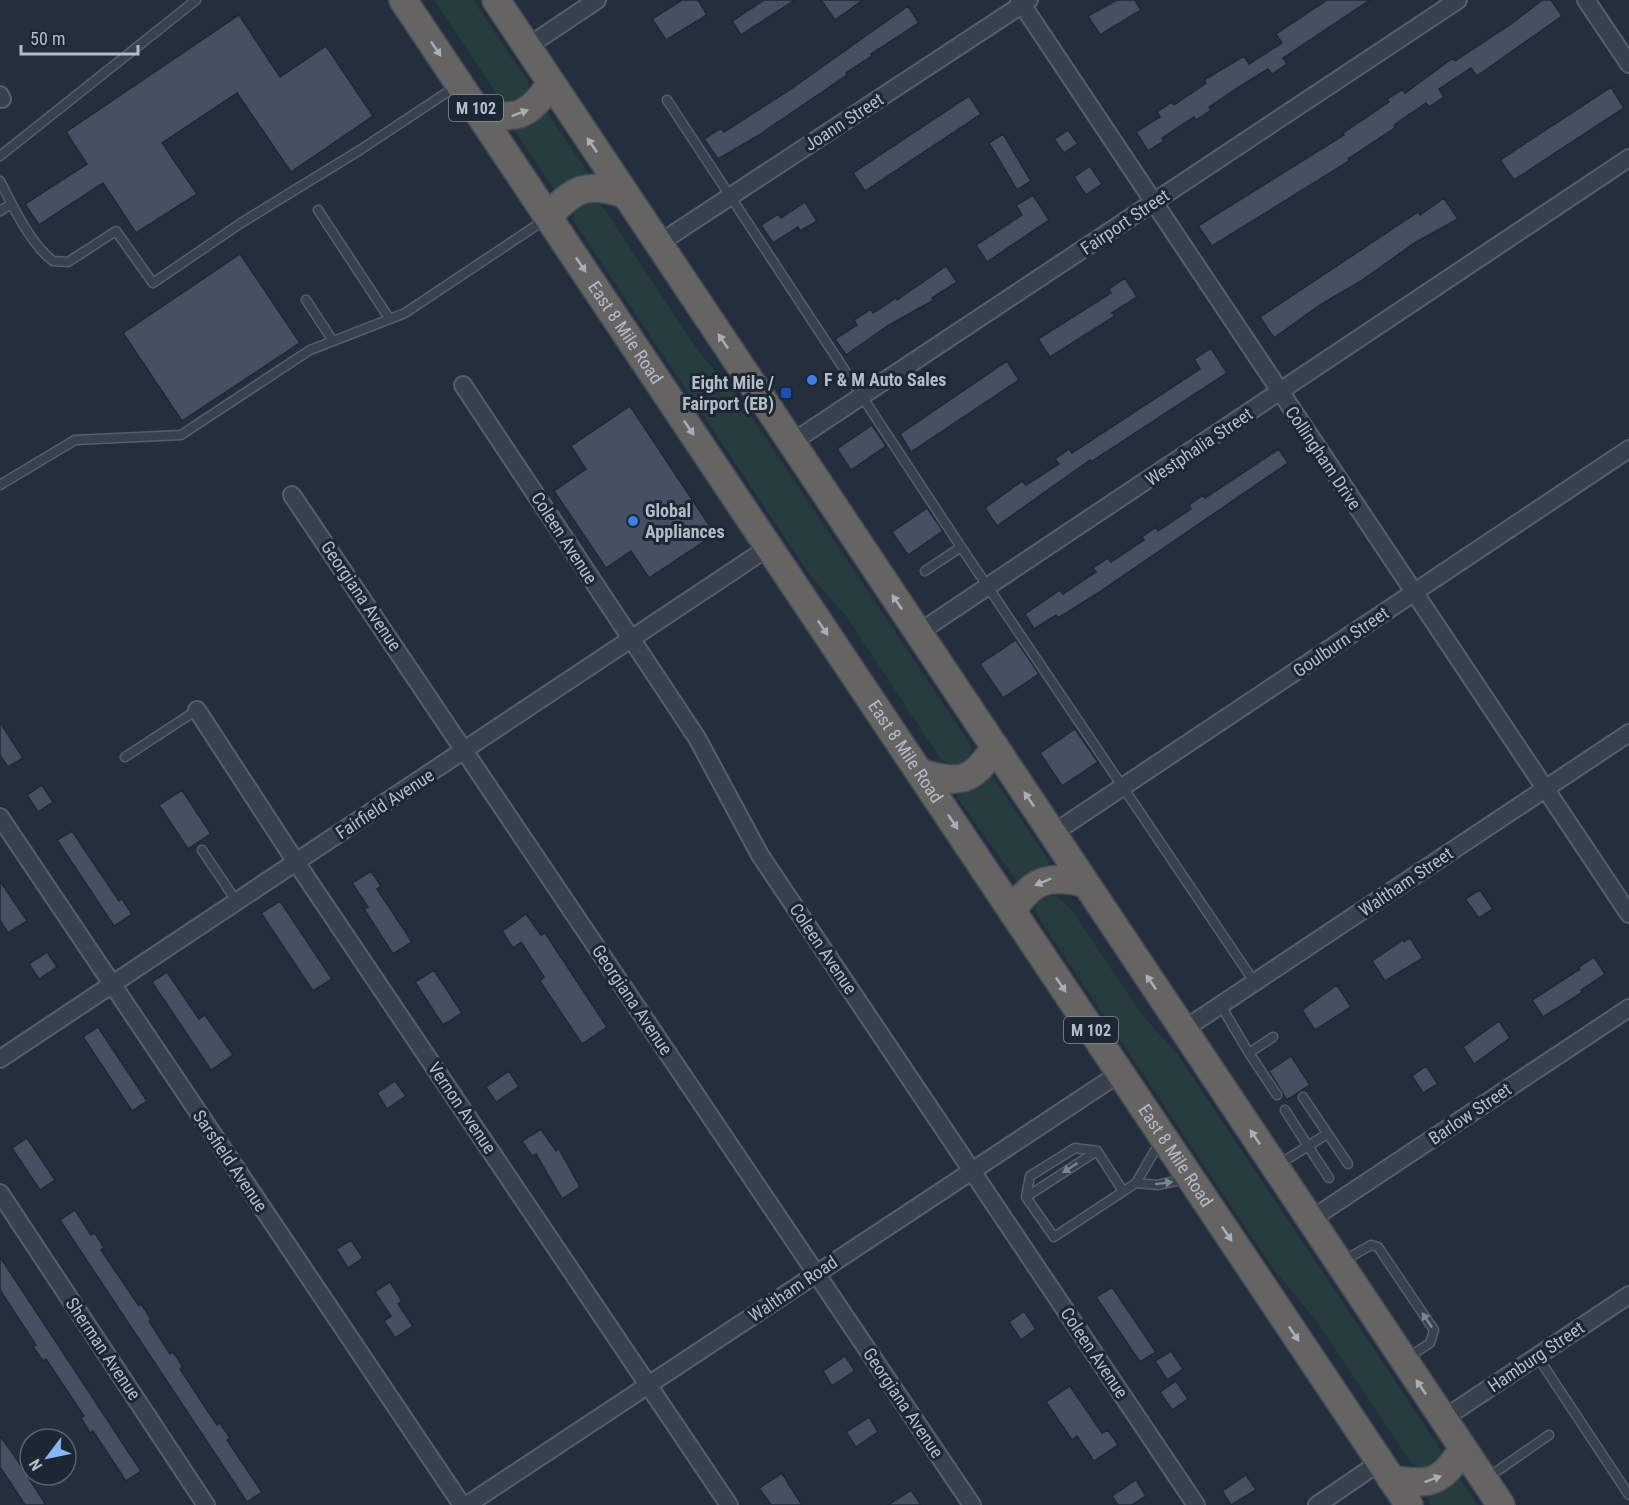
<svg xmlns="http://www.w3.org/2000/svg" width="1629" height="1505" viewBox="0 0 1629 1505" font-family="'Roboto Condensed',sans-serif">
<rect width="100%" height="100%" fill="#242f3e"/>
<path fill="#263c3f" d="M434 0H473L528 82V94L524 99 508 103 498 96Z
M547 112 589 174 556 192 514 130 529 126Z
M592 200 603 207 698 351 738 397 968 741 972 749 968 762 952 767 941 759 846 616 809 574 576 225 573 219 576 207Z
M992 776 1049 861 1048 866 1037 868 1018 883 957 797 960 793 975 789Z
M1045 895 1058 897 1071 909 1140 1012 1178 1055 1437 1444 1441 1452 1439 1463 1423 1470 1412 1464 1316 1320 1274 1270 1039 918C1033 907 1035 902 1045 895Z
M1459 1478 1478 1505H1431L1426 1496 1443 1491Z"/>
<path fill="#455162" stroke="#1f2835" stroke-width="1.5" d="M682 0H698L707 15 666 40 652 19Z
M764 0H795L741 35 732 21Z
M821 0H863L835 20Z
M1117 0H1135L1141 10 1100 35 1088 16Z
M1327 0H1370L1283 58 1287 64 1272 74 1268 69 1242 85 1209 107 1211 110 1196 120 1194 117 1162 138 1164 141 1148 151 1136 132 1160 117 1157 112 1172 102 1174 105 1206 83 1204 80 1244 56 1249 64 1282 43 1276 34Z
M1542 0H1551L1562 16 1477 76 1471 68 1439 89 1444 97 1429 107 1426 103 1394 125 1395 128 1348 159 1349 161 1212 246 1198 226 1344 135 1343 133 1389 102 1387 99 1403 89 1405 93 1453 58 1455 61 1511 24Z
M908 6 919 23 871 54 872 56 846 73 847 75 759 135 718 159 704 139 721 128 724 132 791 89Z
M239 15 280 77 326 46 373 116 291 172 237 93 162 143 197 194 136 233 103 183 39 225 25 204 87 164 66 132Z
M1611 87 1624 108 1514 180 1500 160Z
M969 96 981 114 865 191 853 173Z
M1068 130 1078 144 1064 153 1054 139Z
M1003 134 1031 181 1017 190 989 143Z
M1090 166 1102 184 1086 195 1074 177Z
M1033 195 1049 220 987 262 976 245 1022 215 1016 205Z
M1444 198 1458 219 1416 242 1361 281 1320 305 1274 338 1260 317 1418 212 1420 215Z
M805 202 817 221 800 231 798 227 773 243 761 225 778 214 781 218Z
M240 254 300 343 182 421 123 333Z
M946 266 957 282 932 298 934 300 889 325 846 355 835 339 857 325 854 320 871 309 873 313 896 298 897 300Z
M1125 278 1137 297 1112 313 1115 316 1050 357 1038 339 1111 293 1109 289Z
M1211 348 1227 373 1091 462 1090 460 997 526 985 508 1022 481 1026 485 1059 464 1055 459 1069 449 1072 453 1200 369 1194 359Z
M1007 361 1019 380 911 452 900 434Z
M630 406 715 534 649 578 631 551 606 568 554 491 586 469 571 446Z
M872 425 886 446 851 470 837 449Z
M1279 449 1288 463 1098 593 1058 618 1056 615 1034 629 1025 614 1060 590 1063 594 1096 572 1093 568 1108 558 1111 562 1144 540 1142 537 1156 527 1158 531 1191 509 1189 505 1203 495 1205 498Z
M927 508 943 531 908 555 892 532Z
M1016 640 1039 674 1003 698 980 664Z
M0 722 23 758 8 767 0 755Z
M1075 729 1098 762 1062 786 1040 753Z
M42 785 53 802 38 812 27 795Z
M182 790 211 834 188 849 159 805Z
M72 831 119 901 122 899 132 914 114 926 57 840Z
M371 871 381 886 377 889 412 942 393 954 364 909 368 907 352 883Z
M0 881 27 921 8 933 0 920Z
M1480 890 1493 909 1479 918 1465 899Z
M280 901 332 979 313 991 261 913Z
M526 914 541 935 545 933 607 1027 582 1044 540 981 544 977 521 942 513 948 502 931Z
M1410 938 1423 958 1385 981 1372 961 1403 940 1404 942Z
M47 952 57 967 39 979 29 964Z
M1594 957 1605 974 1581 990 1583 992 1543 1017 1532 1000 1580 969 1579 967Z
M434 970 462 1013 443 1025 415 982Z
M167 972 199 1019 205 1015 233 1055 211 1070 152 982Z
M1337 985 1351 1007 1315 1030 1302 1010Z
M1499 1021 1510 1038 1474 1064 1463 1047Z
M98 1027 147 1101 132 1111 83 1037Z
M1291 1056 1310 1085 1287 1100 1269 1071Z
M1426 1066 1438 1084 1423 1093 1412 1076Z
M509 1071 519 1087 496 1102 486 1087Z
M395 1081 406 1096 387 1109 377 1093Z
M541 1129 556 1151 559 1149 580 1187 562 1199 536 1154 532 1156 522 1141Z
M27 1138 55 1180 40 1190 12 1148Z
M75 1210 91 1235 95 1233 104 1248 101 1250 139 1306 141 1304 151 1319 149 1321 170 1354 173 1352 183 1367 180 1369 217 1425 220 1423 230 1438 227 1440 262 1492 247 1502 60 1220Z
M351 1240 363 1258 348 1268 336 1249Z
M0 1257 141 1471 126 1481 93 1431 90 1433 81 1418 84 1416 46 1359 43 1361 33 1347 36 1345 0 1290Z
M390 1282 402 1301 398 1304 413 1326 395 1338 384 1321 391 1316 375 1292Z
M1112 1287 1156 1352 1140 1362 1096 1297Z
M1024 1311 1036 1329 1021 1340 1009 1322Z
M1171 1351 1183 1369 1167 1380 1155 1361Z
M845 1356 855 1371 832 1386 823 1371Z
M1176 1381 1188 1399 1172 1410 1160 1392Z
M1070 1386 1102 1433 1108 1430 1118 1445 1094 1461 1077 1436 1072 1440 1046 1402Z
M869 1417 878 1432 856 1447 846 1432Z
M0 1436 14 1455 46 1505H25L0 1467Z
M782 1473 791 1488 802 1505H771L759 1488Z
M1246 1475 1256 1490 1231 1505 1222 1491Z
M1136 1480 1146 1496 1132 1505H1118L1112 1496Z
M911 1490 921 1505H888Z"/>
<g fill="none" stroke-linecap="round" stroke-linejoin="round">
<g stroke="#565f6c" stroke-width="11">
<path id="service" d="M667 100 961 547 1255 983
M0 156 196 0
M0 181C12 205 31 245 53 261L68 262 116 231 153 283 241 223 360 150 455 87
M318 210 389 318
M0 211 11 204
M306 300 333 341
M0 485 75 440 181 435 310 350 405 313 546 219
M925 571 961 547
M125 757 197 710
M202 850 237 902
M1221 1006 1249 1053
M1273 1037 1249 1053 1277 1095
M1303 1097 1348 1164
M1285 1110 1308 1146 1327 1134
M1278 1165 1308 1146 1329 1178
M1136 1183 1157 1185 1186 1179
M1123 1191 1097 1151 1026 1197 1054 1237 1136 1183 1161 1140
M1026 1197 1030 1176 1075 1148 1097 1151
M1343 1261 1371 1245 1378 1247 1434 1330 1430 1343 1407 1358
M1537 1356 1629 1495
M1487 1478 1549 1435"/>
</g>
<g stroke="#565f6c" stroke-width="20">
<path id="minor" d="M1019 0 1629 914
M1586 0 1629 64
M527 47 597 0
M0 95 2 99
M658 244 1029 0
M463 385 697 738 760 855 1196 1505
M791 443 1458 0
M292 495 972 1505
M918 633 1629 158
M197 710 296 862 729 1505
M0 817 462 1505
M1052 834 1629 449
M1183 1030 1629 733
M0 1059 769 547
M0 1193 206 1505
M1310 1220 1629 1008
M1443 1419 1629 1295
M467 1505 1120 1073
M1317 1505 1380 1462"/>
</g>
<g stroke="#434c59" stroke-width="30">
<g id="trunk">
<path id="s1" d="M403 0 1409 1505"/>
<path d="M496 0 1501 1505"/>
<path d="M478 111C515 122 530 116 551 83"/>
<path d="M548 217C574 188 587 182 624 194"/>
<path d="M921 773C959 784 972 783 995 747"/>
<path d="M1012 911C1033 879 1048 875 1085 883"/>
<path d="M1391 1479C1431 1486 1441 1483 1463 1449"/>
</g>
</g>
<use href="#service" stroke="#38414e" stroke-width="8"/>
<use href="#minor" stroke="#38414e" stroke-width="16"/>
<use href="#trunk" stroke="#656462" stroke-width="27"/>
</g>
<defs><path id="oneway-solid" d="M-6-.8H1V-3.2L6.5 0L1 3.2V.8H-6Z" transform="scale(1.5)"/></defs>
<g fill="#a8afba">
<use href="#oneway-solid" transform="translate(436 49) rotate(56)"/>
<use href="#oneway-solid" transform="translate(520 113) rotate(-21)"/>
<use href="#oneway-solid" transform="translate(592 145) rotate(-124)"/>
<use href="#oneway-solid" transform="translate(581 265) rotate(56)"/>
<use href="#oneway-solid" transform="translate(723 341) rotate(-124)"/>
<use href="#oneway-solid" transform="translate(689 428) rotate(56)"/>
<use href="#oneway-solid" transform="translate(897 602) rotate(-124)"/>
<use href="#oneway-solid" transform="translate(823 628) rotate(56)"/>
<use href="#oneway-solid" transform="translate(1029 799) rotate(-124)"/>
<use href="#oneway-solid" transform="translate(953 822) rotate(56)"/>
<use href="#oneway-solid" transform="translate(1043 882) rotate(157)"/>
<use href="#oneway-solid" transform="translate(1151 982) rotate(-124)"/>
<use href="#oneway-solid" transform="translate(1061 985) rotate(56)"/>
<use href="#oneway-solid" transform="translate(1255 1137) rotate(-124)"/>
<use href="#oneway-solid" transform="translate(1227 1234) rotate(56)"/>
<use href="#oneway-solid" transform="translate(1294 1334) rotate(56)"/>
<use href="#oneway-solid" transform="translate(1421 1387) rotate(-124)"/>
<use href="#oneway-solid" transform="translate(1433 1479) rotate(-21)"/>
</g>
<g fill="#7c8592">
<use href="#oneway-solid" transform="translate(1070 1168) rotate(147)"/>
<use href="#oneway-solid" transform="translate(1164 1183) rotate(-7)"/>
<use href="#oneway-solid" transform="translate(1427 1320) rotate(-124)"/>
</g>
<g fill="#3f7fe0" stroke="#1d2633" stroke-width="2">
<circle cx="812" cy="380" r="6"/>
<circle cx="633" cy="521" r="6"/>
</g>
<rect fill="#1a4fb4" stroke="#1d2633" stroke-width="2" x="780" y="387" width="12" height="12" rx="3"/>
<g text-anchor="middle" stroke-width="6" stroke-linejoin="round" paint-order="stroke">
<g fill="#1d2633" stroke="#878f9c" stroke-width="1.5">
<rect x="449" y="95" width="54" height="26" rx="4.5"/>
<rect x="1064" y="1017" width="54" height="26" rx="4.5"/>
</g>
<g font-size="16" font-weight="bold" fill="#b4bcc9">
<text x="476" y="114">M 102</text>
<text x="1091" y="1036">M 102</text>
</g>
<g font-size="18" fill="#b4bcc9" stroke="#1d2633">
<text transform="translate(844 122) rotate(-33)" y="6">Joann Street</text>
<text transform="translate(1125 222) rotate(-34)" y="6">Fairport Street</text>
<text dy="6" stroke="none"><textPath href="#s1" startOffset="400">East 8 Mile Road</textPath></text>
<text transform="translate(1199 447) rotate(-34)" y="6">Westphalia Street</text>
<text transform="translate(1323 458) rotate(56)" y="6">Collingham Drive</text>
<text transform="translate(564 538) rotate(57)" y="6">Coleen Avenue</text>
<text transform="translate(361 596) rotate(56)" y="6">Georgiana Avenue</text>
<text transform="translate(1341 642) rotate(-34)" y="6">Goulburn Street</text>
<text dy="6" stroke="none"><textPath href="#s1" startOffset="904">East 8 Mile Road</textPath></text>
<text transform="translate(385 804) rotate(-33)" y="6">Fairfield Avenue</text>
<text transform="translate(1406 882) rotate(-34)" y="6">Waltham Street</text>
<text transform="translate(823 949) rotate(56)" y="6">Coleen Avenue</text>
<text transform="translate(632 1000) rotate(56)" y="6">Georgiana Avenue</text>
<text transform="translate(462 1108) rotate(56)" y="6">Vernon Avenue</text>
<text transform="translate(1470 1114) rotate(-34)" y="6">Barlow Street</text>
<text dy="6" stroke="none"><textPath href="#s1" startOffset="1390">East 8 Mile Road</textPath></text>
<text transform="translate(230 1161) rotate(56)" y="6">Sarsfield Avenue</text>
<text transform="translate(793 1289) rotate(-34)" y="6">Waltham Road</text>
<text transform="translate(103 1349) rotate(56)" y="6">Sherman Avenue</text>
<text transform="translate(1094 1353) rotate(56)" y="6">Coleen Avenue</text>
<text transform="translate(1536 1357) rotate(-34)" y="6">Hamburg Street</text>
<text transform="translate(903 1403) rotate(56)" y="6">Georgiana Avenue</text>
</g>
<g font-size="18" font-weight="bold" fill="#b4bcc9" stroke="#1d2633" text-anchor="start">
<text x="824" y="386">F &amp; M Auto Sales</text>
<text x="774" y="389" text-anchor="end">Eight Mile /<tspan x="774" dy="21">Fairport (EB)</tspan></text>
<text x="645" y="517">Global<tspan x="645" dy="21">Appliances</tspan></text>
</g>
</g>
<g transform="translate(48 1457) rotate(238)"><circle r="28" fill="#1d2633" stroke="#59626f" stroke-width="1.5"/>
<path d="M0-4.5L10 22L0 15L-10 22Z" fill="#8ab4f8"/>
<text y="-9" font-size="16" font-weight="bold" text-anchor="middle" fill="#b4bcc9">N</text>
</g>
<path d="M21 45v9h117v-9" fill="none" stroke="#b4bcc9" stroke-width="3"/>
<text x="30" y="45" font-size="18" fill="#b4bcc9" stroke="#1d2633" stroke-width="4.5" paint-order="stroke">50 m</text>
</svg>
